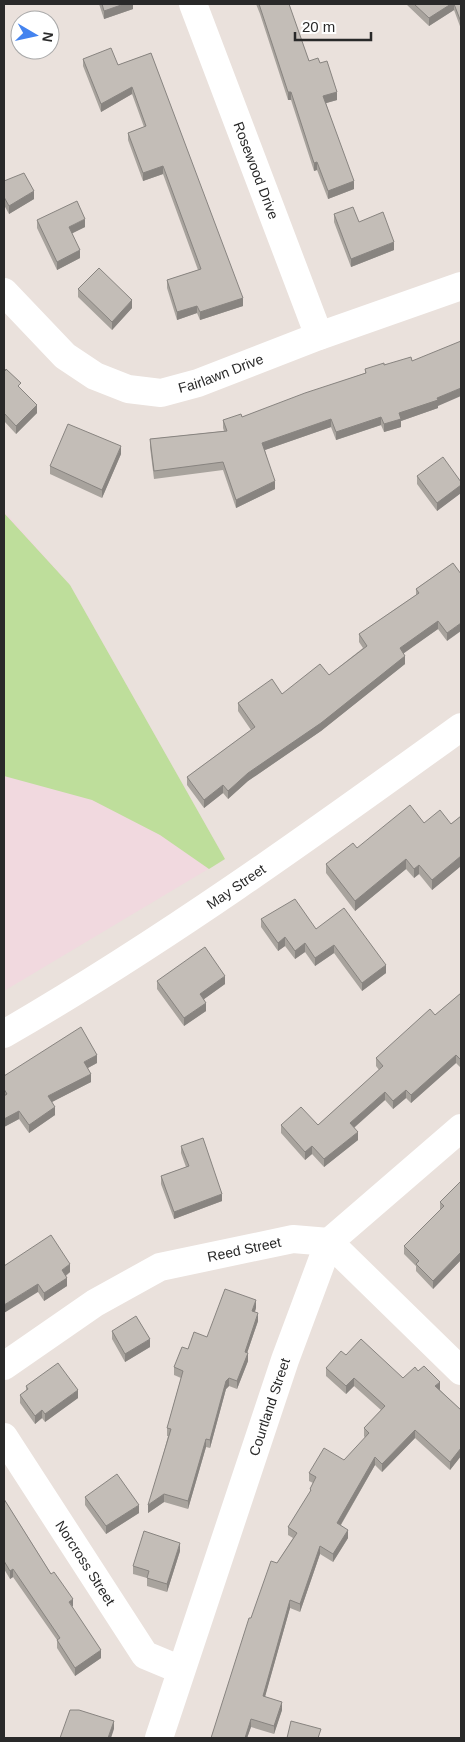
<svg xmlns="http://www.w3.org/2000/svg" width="465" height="1742" viewBox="0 0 465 1742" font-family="Arial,sans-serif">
<rect width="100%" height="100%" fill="#eae1dc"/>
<path fill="#f1d9df" d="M4 511 70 585 225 859 4 991Z"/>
<path fill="#bede9b" d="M4 513 70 585 225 859 209 869 160 835 92 800 4 776Z"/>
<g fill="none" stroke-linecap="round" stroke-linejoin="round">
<g stroke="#fff" stroke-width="28">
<path id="s1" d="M193 4 319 336"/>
<path id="s2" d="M4 292 65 356 95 376 128 389 161 393 198 383 319 336 461 286"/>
<path id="s3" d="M4 1034C163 942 313 834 461 727"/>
<path id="s4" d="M4 1366 95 1303 160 1267 293 1239 329 1242 461 1371"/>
<path id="s5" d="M4 1437 145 1655 181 1670"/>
<path id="s6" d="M159 1738 285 1360 329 1242 461 1128"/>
</g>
</g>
<path fill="#a8a39d" d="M99 4H133V9L104 19Z
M256 4H287L309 61 320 63 337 100 326 103 354 189 328 199 317 170 314 171 291 100H288L260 14Z
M406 4H461V29L454 10 429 26Z
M151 53 243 306 200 320 197 313 177 320 167 288V280L198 270 163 174 143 181 128 140V133L144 127 132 94 101 112 83 66V59L118 65Z
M4 181 34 199 9 214 4 205Z
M334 214 359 222 394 250 351 267 334 222Z
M37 220 85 227 72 233 80 258 57 270 37 228Z
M78 289 132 308 112 330 78 297Z
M412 361 438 406V408L401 421V427L384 432 381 425 336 440 331 427 265 450 275 489 236 508 223 470 154 479 150 447V439L224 431 223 428V420L242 417 365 373V369L384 365Z
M4 369 21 389 37 413 16 434 4 421Z
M121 454 102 498 50 474V466Z
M417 476 461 482V493L437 511 417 484Z
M453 563 447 641 438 629 403 653 405 664 321 731 248 781 228 799 223 793 204 808 187 785V777L251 730 238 711V703L282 694 329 675 363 648 359 642V634L416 595V589Z
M461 816V866L432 890 419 874 414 878 406 869 355 911 326 873V864L357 848 424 823 451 824Z
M261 919 316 929 386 973 362 991 334 953 315 966 305 952 295 959 285 946 278 951 261 927Z
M157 981 225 984 204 999 206 1011 184 1026 157 989Z
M461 993V1068L456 1063 411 1103 406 1098 393 1109 385 1100 354 1128 358 1140 324 1167 312 1154 305 1160 281 1133V1125H318L379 1070 376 1066V1058L435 1015Z
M97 1063 88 1068 91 1082 52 1102 55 1115 29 1133 19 1119 4 1127V1076Z
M181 1146 222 1201 174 1219 161 1184V1176L186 1167 181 1153Z
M461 1181V1260L433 1289 416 1271V1266L404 1254V1246L441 1210 440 1209V1202Z
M4 1266 70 1272 66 1276 67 1286 44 1301 38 1292Z
M256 1308 255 1312 258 1321 247 1353 248 1361 237 1389 229 1386 226 1389 210 1448 206 1447 188 1509 164 1502 148 1513 168 1436H167V1428L181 1378 174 1375V1367L188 1349Z
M112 1331 150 1347 125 1362 112 1339Z
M346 1355 403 1378 418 1371 440 1390 461 1410V1456L450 1470 415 1438 382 1472 375 1465 341 1525 348 1538 333 1562 320 1554 300 1612 290 1608 265 1696 282 1710 274 1734 251 1727 247 1738H211L251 1618 277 1563 293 1538 288 1535V1527L310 1492V1489L313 1483 309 1481V1473L344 1460 365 1438 364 1436V1428L381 1410 354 1386 346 1394 326 1376V1368Z
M26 1386 78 1398 45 1422 42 1418 35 1424 20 1403V1395L26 1391Z
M85 1497 139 1513 106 1534 85 1505Z
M4 1499 72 1607 101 1658 75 1676 57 1648V1640L13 1577 10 1579 4 1569Z
M180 1551 167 1592 147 1586V1578L133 1574V1566Z"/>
<path fill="#888480" d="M124 4H133V9L104 19V11Z
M451 4H454V10L429 26V18Z
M132 87V94L101 112V104Z
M288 92H291V100H288Z
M337 92V100L323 104V96Z
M317 162V170L314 171V163Z
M163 166V174L143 181V173Z
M354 181V189L328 199V191Z
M34 191V199L9 214V206Z
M85 219V227L69 235V227Z
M394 242V250L351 267V259Z
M80 250V258L57 270V262Z
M243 298V306L200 320V312Z
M132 300V308L112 330V322Z
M197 306V313L177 320V312Z
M461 388V396L438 406V408L401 421V427L384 432V424L399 413Z
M37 405V413L16 434V426Z
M381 417V425L336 440V432Z
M331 419V427L262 451V443Z
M121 446V454L102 498V490Z
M275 481V489L236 508V500Z
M461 485V493L437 511V503Z
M438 621V629L400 656V648Z
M461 623V631L447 641V633Z
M405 656V664L321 731 248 781 228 799V791L248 773Z
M223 785V793L204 808V800Z
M461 856V866L432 890V880Z
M406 859V869L355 911V901Z
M419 865V874L414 878V869Z
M285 937V946L278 951V943Z
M305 943V952L295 959V951Z
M334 945V953L315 966V958Z
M386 965V973L362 991V983Z
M225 976V984L200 1002V994Z
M206 1003V1011L184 1026V1018Z
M97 1055V1063L84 1070V1062Z
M456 1055V1063L411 1103V1095Z
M91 1074V1082L48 1104V1096Z
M406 1090V1098L393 1109V1101Z
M385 1092V1100L350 1131V1123Z
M55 1107V1115L29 1133V1125Z
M19 1111V1119L4 1127V1119Z
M358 1132V1140L324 1167V1159Z
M312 1146V1154L305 1160V1152Z
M222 1194V1201L174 1219V1212Z
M461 1252V1260L433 1289V1281Z
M70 1264V1272L62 1278V1270Z
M67 1278V1286L44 1301V1293Z
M38 1284V1292L4 1313V1305Z
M256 1300V1308L252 1319V1311Z
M258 1313V1321L245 1359 248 1353V1361L237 1389V1381L245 1352Z
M150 1339V1347L125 1362V1354Z
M229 1378V1386L226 1389 210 1448V1440L226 1381Z
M354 1378V1386L346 1394V1386Z
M440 1382V1390L435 1394V1386Z
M78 1390V1398L45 1422V1414Z
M42 1410V1418L35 1424V1416Z
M415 1430V1438L382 1472V1464Z
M206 1439V1447L188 1509V1501Z
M461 1448V1456L450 1470V1462Z
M375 1457V1465L337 1531V1523Z
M164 1494V1502L148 1513V1505Z
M139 1505V1513L106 1534V1526Z
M348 1530V1538L333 1562V1554Z
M180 1543V1551L167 1592V1584Z
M320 1546V1554L300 1612V1604Z
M13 1569V1577L10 1579V1571Z
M73 1599V1607L69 1602Z
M290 1600V1608L263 1704V1696Z
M101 1650V1658L75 1676V1668Z
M282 1702V1710L274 1734V1726Z
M251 1719V1727L247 1738H245Z
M114 1721V1729L111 1738H108Z"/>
<path fill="#c3bdb7" stroke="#888480" d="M102 4H124L104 11Z
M259 4H289L309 61 318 58 320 63 327 61 337 92 323 96 354 181 328 191 317 162 314 163 291 92H288Z
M414 4H451L429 18Z
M454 4H461V22Z
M111 48 118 65 151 53 243 298 200 312 197 306 177 312 167 280 201 269 163 166 143 173 128 133 146 126 132 87 101 104 83 59Z
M24 173 34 191 9 206 4 197V181Z
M77 201 85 219 69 227 80 250 57 262 37 220Z
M353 207 359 222 383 212 394 242 351 259 334 214Z
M99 268 132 300 112 322 78 289Z
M461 341V388L437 398 438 400 399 413 401 419 384 424 381 417 336 432 331 419 262 443 275 481 236 500 223 462 154 471 150 439 227 431 223 420 241 414 242 417 305 393 366 373 365 369 384 363V365L411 357 412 361Z
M4 369 5 371 6 369 21 383 18 386 37 405 16 426 4 413Z
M68 424 121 446 102 490 50 466Z
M443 457 461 482V485L437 503 417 476Z
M453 563 461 574V623L447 633 438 621 400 648 405 656 321 723 248 773 228 791 223 785 204 800 187 777 255 727 238 703 272 679 282 694 320 664 329 675 367 646 359 634 419 593 416 589Z
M410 805 424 823 440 810 451 824 461 816V856L432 880 419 865 414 869 406 859 355 901 326 864 353 843 357 848Z
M295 899 316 929 344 908 386 965 362 983 334 945 315 958 305 943 295 951 285 937 278 943 261 919Z
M205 947 225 976 200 994 206 1003 184 1018 157 981Z
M461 993V1060L456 1055 411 1095 406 1090 393 1101 385 1092 350 1123 358 1132 324 1159 312 1146 305 1152 281 1125 301 1107 318 1125 383 1066 376 1058 430 1009 435 1015Z
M81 1027 97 1055 84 1062 91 1074 48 1096 55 1107 29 1125 19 1111 4 1119V1096L7 1094 4 1089V1076Z
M203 1138 222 1194 174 1212 161 1176 189 1166 181 1146Z
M461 1181V1252L433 1281 416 1264 419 1261 404 1246 444 1206 440 1202Z
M51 1235 70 1264 62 1270 67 1278 44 1293 38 1284 4 1305V1266Z
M225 1289 256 1300 252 1311 258 1313 245 1352 248 1353 237 1381 229 1378 226 1381 210 1440 206 1439 188 1501 164 1494 148 1505 171 1429 167 1428 183 1371 174 1367 182 1347 188 1349 194 1332 207 1337Z
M136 1316 150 1339 125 1354 112 1331Z
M361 1339 403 1378 415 1367 418 1371 424 1366 440 1382 435 1386 461 1410V1448L450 1462 415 1430 382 1464 375 1457 337 1523 348 1530 333 1554 320 1546 300 1604 290 1600 263 1696 282 1702 274 1726 251 1719 245 1738H211L249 1618H251L271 1561 277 1563 297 1533 288 1527 311 1490 310 1489 316 1477 309 1473 324 1448 344 1460 369 1433 364 1428 385 1406 354 1378 346 1386 326 1368 341 1351 346 1355Z
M58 1363 78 1390 45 1414 42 1410 35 1416 20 1395 28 1389 26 1386Z
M117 1474 139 1505 106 1526 85 1497Z
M4 1499 51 1574 54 1572 73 1599 69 1602 101 1650 75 1668 57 1640 60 1638 13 1569 10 1571 4 1561Z
M144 1531 180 1543 167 1584 147 1578 149 1571 133 1566Z
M70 1710H79L114 1721 108 1738H60Z
M291 1721 321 1729 318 1738H287Z"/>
<g text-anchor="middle" stroke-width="4.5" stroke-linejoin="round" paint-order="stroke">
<g font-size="14" fill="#292929" stroke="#fff">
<text dy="5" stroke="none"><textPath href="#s1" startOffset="178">Rosewood Drive</textPath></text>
<text dy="5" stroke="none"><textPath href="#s2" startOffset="256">Fairlawn Drive</textPath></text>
<text dy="5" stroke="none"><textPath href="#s3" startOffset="275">May Street</textPath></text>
<text dy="5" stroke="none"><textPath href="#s4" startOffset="271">Reed Street</textPath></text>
<text dy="5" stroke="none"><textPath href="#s6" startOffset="349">Courtland Street</textPath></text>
<text dy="5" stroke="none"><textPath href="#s5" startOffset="150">Norcross Street</textPath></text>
</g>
</g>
<rect width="465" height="1742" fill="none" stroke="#292929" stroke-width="10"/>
<g transform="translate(35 35) rotate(99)"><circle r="24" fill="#ffffff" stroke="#a9a9a9"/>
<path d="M0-4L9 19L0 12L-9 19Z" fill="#4483ef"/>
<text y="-8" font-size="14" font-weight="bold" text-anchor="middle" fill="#292929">N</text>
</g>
<path d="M295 32v8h76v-8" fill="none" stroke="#292929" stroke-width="2.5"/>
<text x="302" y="32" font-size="15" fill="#292929" stroke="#ffffff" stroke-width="4" paint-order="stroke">20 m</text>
</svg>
